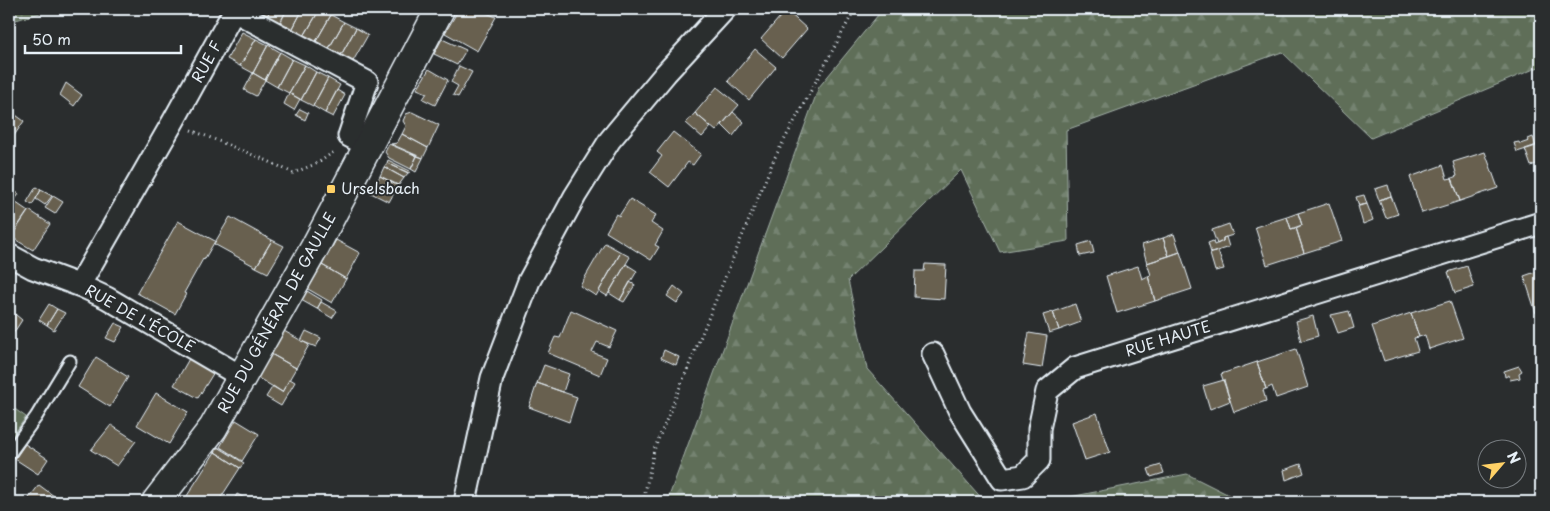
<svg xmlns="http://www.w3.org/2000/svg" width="1550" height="511" viewBox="0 0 1550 511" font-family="'Playpen Sans',sans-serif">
<defs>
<pattern id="grass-dots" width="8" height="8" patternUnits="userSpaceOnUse" patternTransform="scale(1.25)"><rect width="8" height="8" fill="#5e6e58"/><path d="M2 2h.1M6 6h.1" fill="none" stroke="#758371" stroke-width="1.8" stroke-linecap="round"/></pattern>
<pattern id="forest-firs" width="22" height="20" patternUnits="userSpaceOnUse" patternTransform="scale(1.25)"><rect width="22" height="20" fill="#5e6e58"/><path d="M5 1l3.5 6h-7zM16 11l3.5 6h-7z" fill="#758371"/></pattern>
</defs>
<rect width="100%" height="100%" fill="#2a2d2e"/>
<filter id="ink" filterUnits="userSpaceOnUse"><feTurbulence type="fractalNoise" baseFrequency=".02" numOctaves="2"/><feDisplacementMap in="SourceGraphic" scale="10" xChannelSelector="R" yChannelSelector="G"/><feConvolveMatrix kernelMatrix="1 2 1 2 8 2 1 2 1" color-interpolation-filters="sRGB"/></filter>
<g filter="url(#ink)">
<path fill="url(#grass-dots)" stroke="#a3b0a8" d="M9 9H47L40 13 9 22Z"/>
<path fill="url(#forest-firs)" stroke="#a3b0a8" d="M883 9H1541V66L1371 138 1282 52 1066 130 1068 241 1000 252 961 170 848 280 867 369 985 502H667L819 87Z
M1187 474 1243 502H1044Z"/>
<path fill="#5e6e58" stroke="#a3b0a8" d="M9 405 26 417 9 441Z"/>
<path fill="#676050" stroke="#e8f1f8" d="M255 9H271L267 16Z
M271 9H287L280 23 267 16Z
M287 9H303L292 30 280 23Z
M303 9H320L304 36 292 30Z
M320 9 331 15 315 43 304 36Z
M459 9H477L496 17 477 51 445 33Z
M786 10 807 29 782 58 761 39Z
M331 15 344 22 328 50 315 43Z
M344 22 356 28 340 57 328 50Z
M356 28 368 35 352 63 340 57Z
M242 32 256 39 240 66 227 59Z
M256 39 268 45 253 73 240 66Z
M442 39 466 50 457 65 434 54Z
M268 45 280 52 265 80 253 73Z
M755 49 776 67 749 100 728 81Z
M280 52 292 59 277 87 265 80Z
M292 59 305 65 289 93 277 87Z
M305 65 316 72 301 100 289 93Z
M459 66 472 72 458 97 453 95 458 86 451 82Z
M429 69 448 80 435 105 423 99 427 93 417 89Z
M316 72 328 78 313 106 301 100Z
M253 73 265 80 256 96 244 90Z
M328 78 340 85 325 113 313 106Z
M66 83 82 95 74 106 60 95Z
M717 87 739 105 716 131 695 113Z
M337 90 345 95 333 117 325 113Z
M289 93 300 99 294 110 284 104Z
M300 109 308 113 305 120 296 115Z
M9 110 24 121 9 143Z
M412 112 439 125 428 148 402 134 406 126 403 121 406 114Z
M733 112 744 122 733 136 722 125Z
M695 113 711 127 702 137 686 123Z
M673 132 701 154 693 165 688 162 669 187 650 172 662 156 657 152Z
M402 134 428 148 423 158 391 144 397 143Z
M1533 137 1536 146 1517 152 1514 143 1519 142 1520 144 1529 141 1528 139Z
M389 144 417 156 411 169 389 158 385 152Z
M1537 145 1541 162 1531 166 1525 149Z
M1485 152 1498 188 1460 201 1452 178 1457 176 1453 162Z
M417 156 423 158 416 172 411 169Z
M388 160 410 171 409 173 387 163Z
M387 163 408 173 404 178 384 167Z
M1443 165 1447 179 1452 178 1460 201 1422 213 1410 177Z
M384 167 404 178 398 186 380 176Z
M380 176 398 185 394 193 376 184Z
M376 184 394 193 389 202 371 193Z
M1388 185 1391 196 1379 200 1375 189Z
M36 187 41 190 32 205 27 202Z
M9 188 19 194 14 201 9 198Z
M41 190 52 196 45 205 36 199Z
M1364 195 1367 204 1359 206 1356 197Z
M53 196 63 202 55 214 45 208Z
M1391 196 1398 214 1386 218 1379 200Z
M9 198 28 211 11 236 9 235Z
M630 199 656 215 651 223 663 231 655 245 659 247 651 260 606 232 616 214 619 216Z
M1329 203 1342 241 1304 253 1296 228 1302 225 1298 213Z
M1367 204 1373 220 1363 224 1358 206Z
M29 210 50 224 33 250 11 237Z
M1298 213 1302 225 1291 229 1287 217Z
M230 217 272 240 256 267 214 244Z
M1287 217 1291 229 1296 228 1304 253 1267 265 1255 227Z
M178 221 215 241 204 260 203 259 184 293 186 294 175 314 137 293Z
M1229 224 1233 235 1223 238V241L1217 244 1212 230Z
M1174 234 1180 252 1169 256 1163 238Z
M1226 237 1229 247 1211 253 1208 243 1213 241 1214 245 1223 241V238Z
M1163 238 1169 256 1147 263 1142 245Z
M272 240 284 246 268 273 256 267Z
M336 240 360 253 346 279 322 265Z
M1091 241 1094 253 1080 256 1078 245Z
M605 243 621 252 596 296 580 286Z
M1218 251 1224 269 1215 271 1210 254Z
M621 252 630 257 607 296 599 291Z
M1180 252 1192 289 1155 301 1148 276 1151 275 1147 263Z
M626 264 637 271 620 300 609 293Z
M925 264 946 265 944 299 914 297 915 271H924Z
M322 265 346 279 332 303 308 289Z
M1138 266 1142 279 1148 276 1155 301 1117 313 1106 276Z
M1467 266 1474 287 1455 293 1448 272Z
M1541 270V311L1536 313 1524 276Z
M630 282 635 285 624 302 620 300Z
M674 286 684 294 677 303 667 296Z
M307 291 322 300 317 309 301 300Z
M9 292 14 296 9 302Z
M1450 301 1463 338 1429 349 1425 335 1419 337 1411 313Z
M321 302 337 311 332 318 317 309Z
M49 304 57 309 47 325 39 320Z
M1075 304 1081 322 1059 330 1053 312Z
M9 309 22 320 9 340Z
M57 309 65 313 54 330 47 325Z
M571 310 617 331 609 347 597 342 592 352 607 358 600 375 548 353 555 337 560 338Z
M1349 311 1354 328 1338 333 1331 315Z
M1053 312 1059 330 1049 333 1043 315Z
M1411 313 1419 337 1414 338 1418 351 1384 361 1372 326Z
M1313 316 1318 336 1301 341 1296 321Z
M115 323 124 327 115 342 106 338Z
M284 331 309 345 296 368 271 354Z
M306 331 321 338 316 347 301 341Z
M1029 333 1047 336 1042 368 1023 365Z
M1296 349 1308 387 1276 398 1272 386 1266 389 1257 362Z
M664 350 679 357 676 365 661 358Z
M271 354 296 368 282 392 258 378Z
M96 357 128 377 110 407 78 387Z
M190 357 214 372 198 398 174 385Z
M1257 362 1266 389 1263 390 1266 401 1234 412 1221 374Z
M544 365 569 374 563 392 537 383Z
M1519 366 1522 371 1519 373 1520 378 1510 380 1509 375 1505 377 1504 371Z
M290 379 295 382 281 406 266 397 273 386 282 392Z
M1224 380 1230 401 1210 409 1203 386Z
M537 383 577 397 569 422 529 407Z
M156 393 188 412 169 444 137 425Z
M1097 413 1110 452 1085 460 1072 422Z
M236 420 259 434 242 461 220 447Z
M111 425 136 441 117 466 91 450Z
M25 444 48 459 38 474 15 459Z
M218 447 244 463 240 468 215 452Z
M215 452 240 468 218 502H182L184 499H185Z
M1301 464 1304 473 1286 480 1284 470Z
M1161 465 1164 473 1151 477 1148 469Z
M39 485 62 502H26Z
M237 494 252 502H233Z
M269 496 277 502H265Z"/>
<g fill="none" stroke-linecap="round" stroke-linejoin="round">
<g stroke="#e8f1f8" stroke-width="15">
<path id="service" d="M9 454 36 417 70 361"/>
</g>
<g stroke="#e8f1f8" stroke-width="25">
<path id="minor" d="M9 255 33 268 81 286 107 298 242 377
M81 286 84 277 174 120 234 11 367 82 349 136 368 146
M933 354 960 412 1002 479 1023 476 1039 460V429L1047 391 1075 368 1541 223
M465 502 492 378 529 281 575 196 610 140 666 73 725 9"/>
</g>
<g stroke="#e8f1f8" stroke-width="31">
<path id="secondary" d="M156 502 213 428 315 247 440 9"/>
</g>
<path stroke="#e8f1f8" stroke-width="3" stroke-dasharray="1 4" stroke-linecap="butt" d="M191 130 268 161 293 173 318 163 335 151
M643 502 654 450 774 159 855 9
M987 502 990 496"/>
<use href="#service" stroke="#2a2d2e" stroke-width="11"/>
<use href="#minor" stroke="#2a2d2e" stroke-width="21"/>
<use href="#secondary" stroke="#2a2d2e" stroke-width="28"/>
</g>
</g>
<rect fill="#ffd166" stroke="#2a2d2e" stroke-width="2" x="326" y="184" width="10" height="10" rx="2.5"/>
<g text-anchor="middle" stroke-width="4" stroke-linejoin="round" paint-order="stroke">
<g font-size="15" fill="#e8f1f8" stroke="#2a2d2e">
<text transform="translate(207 62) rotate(-61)" y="5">RUE F</text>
<text transform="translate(277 313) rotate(-61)" y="5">RUE DU GÉNÉRAL DE GAULLE</text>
<text transform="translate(140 319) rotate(29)" y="5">RUE DE L'ÉCOLE</text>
<text transform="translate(1168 339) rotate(-17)" y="5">RUE HAUTE</text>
</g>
<g font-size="15" fill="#e8f1f8" stroke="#2a2d2e" text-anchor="start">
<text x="341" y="194">Urselsbach</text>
</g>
</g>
<rect width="1550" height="511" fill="none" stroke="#2a2d2e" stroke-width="30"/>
<rect x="15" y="15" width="1520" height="481" fill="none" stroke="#e8f1f8" stroke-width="2" filter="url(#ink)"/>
<g transform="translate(1502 464) rotate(62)"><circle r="24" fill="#2a2d2e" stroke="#767b7f"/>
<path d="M0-4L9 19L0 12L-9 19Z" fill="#ffd166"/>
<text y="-8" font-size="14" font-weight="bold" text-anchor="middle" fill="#e8f1f8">N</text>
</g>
<path d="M25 45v8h156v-8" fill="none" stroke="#e8f1f8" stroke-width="2.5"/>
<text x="32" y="45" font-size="15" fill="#e8f1f8" stroke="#2a2d2e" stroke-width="4" paint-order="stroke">50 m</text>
</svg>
